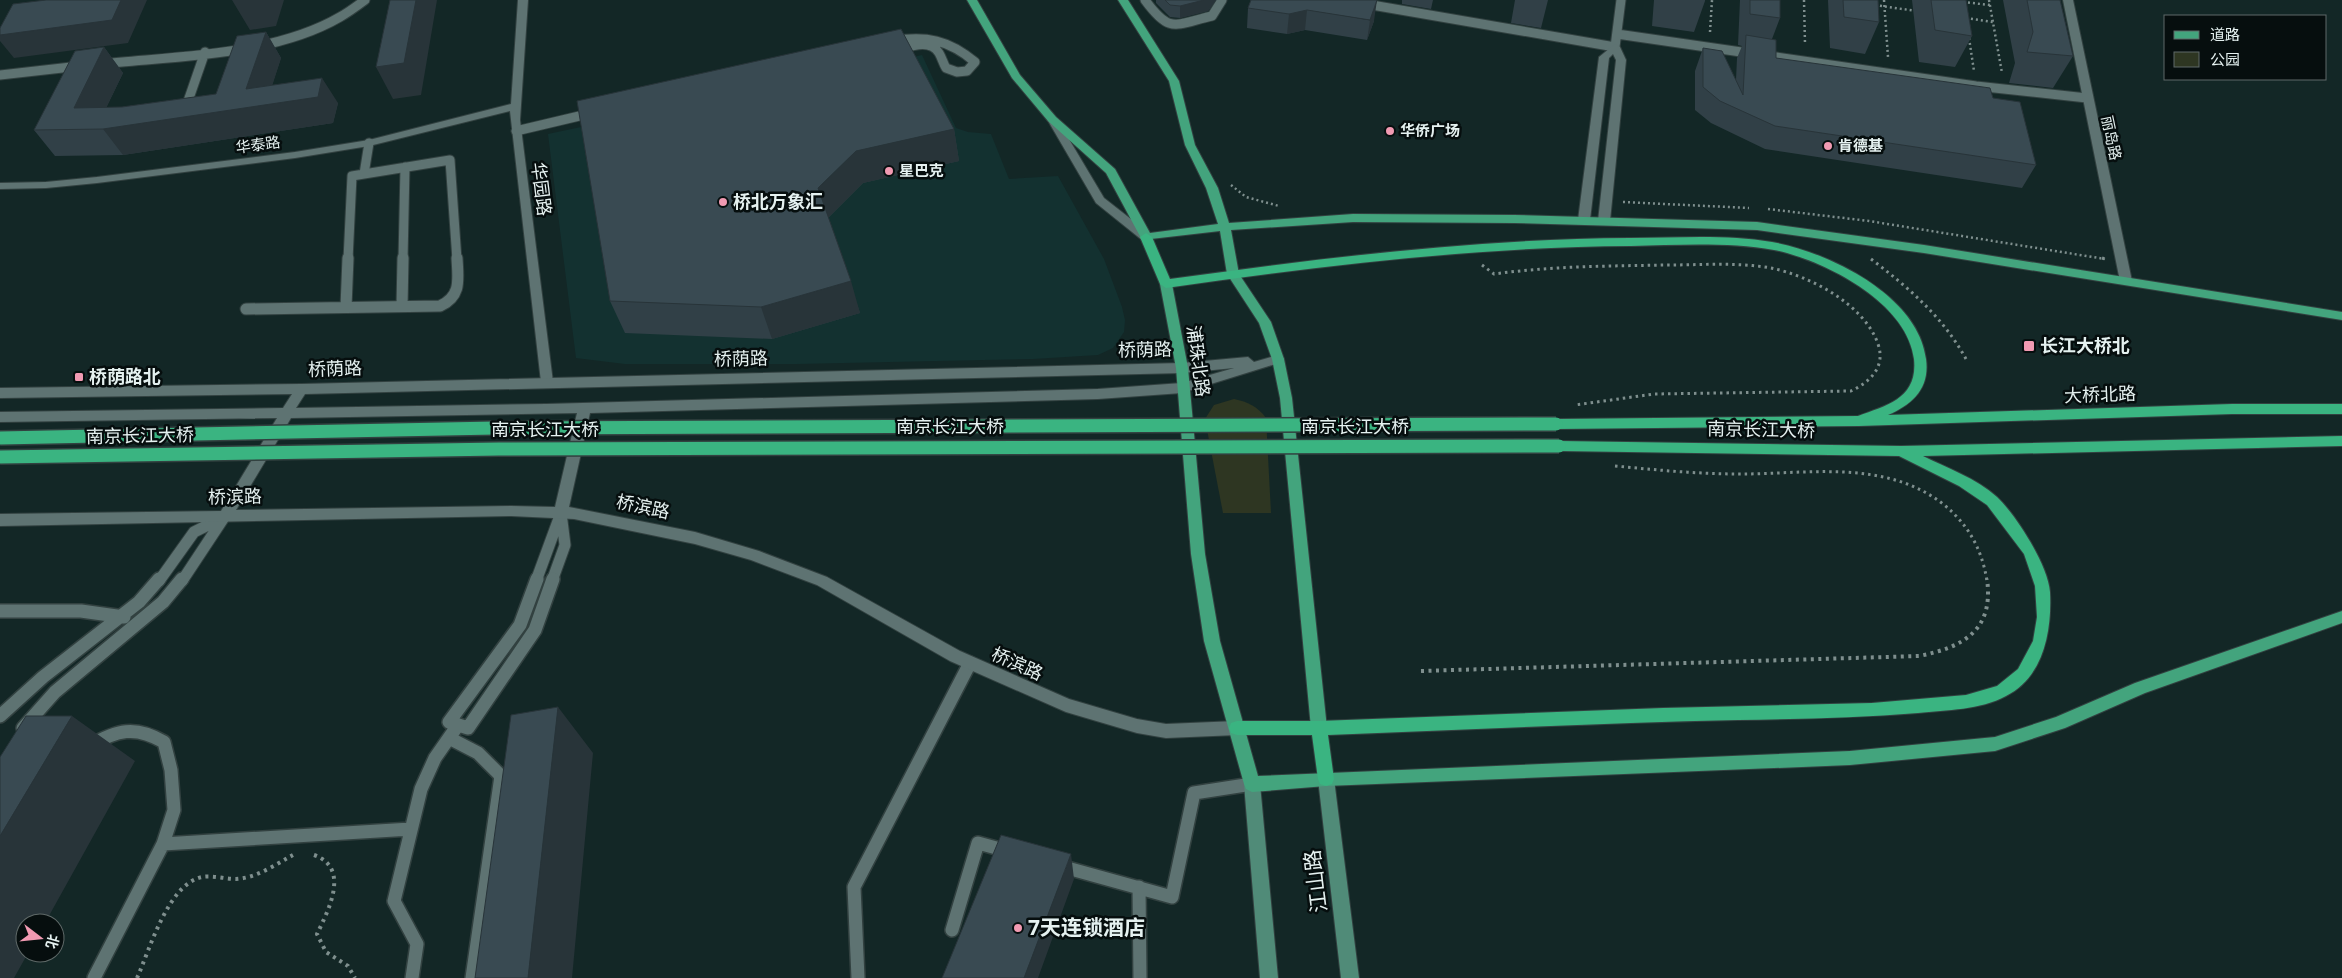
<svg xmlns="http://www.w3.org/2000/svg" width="2342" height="978" viewBox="0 0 2342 978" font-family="'Open Sans','Noto Sans SC',sans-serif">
<rect width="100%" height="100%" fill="#132726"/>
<path fill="#133130" d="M922 55 956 128 968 132 991 134 1009 179 1058 176 1104 259 1122 307 1125 320 1124 332 1113 348 1098 355 1033 359 797 364H625L576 358 548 134Z"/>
<path fill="#2e3622" d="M1234 399C1248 402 1257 406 1266 418L1271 513H1223L1205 419 1214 405Z"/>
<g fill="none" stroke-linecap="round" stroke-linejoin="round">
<g stroke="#324140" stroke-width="11">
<path id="service-far2" d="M1145 0C1170 34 1174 25 1212 16L1222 0
M1343 0 1615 47 1621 0
M1617 34 1976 86 2087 98
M892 41C926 35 949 40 975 62L967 71 957 72 946 68C943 63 942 58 939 53 930 38 909 47 896 50
M101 64C176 56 273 56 340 17 349 12 357 6 365 0
M0 75 80 66
M187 104 205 52
M516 131 592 113
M369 143 364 174 450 160 457 260
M348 260 352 176 364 174
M403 260 405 167"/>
</g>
<g stroke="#324140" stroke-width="13">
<path id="service-far1" d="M402 306 403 258
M346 307 348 258
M246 309 440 306C462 296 458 279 457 258
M159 581 194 532 224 517
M182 581 225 516
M536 581 561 513 565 545 552 581"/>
</g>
<g stroke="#324140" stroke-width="16">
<path id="service" d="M537 579 520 625 449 722 468 728 535 630 553 579
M0 611H81L124 617
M0 716 43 677 139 602 159 579
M23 728 55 692 163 602 182 579
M449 738 478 753 501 776 472 978
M89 746C117 730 135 725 164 742L171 770 174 810 163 844 94 978
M163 844 411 829
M1060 866 1172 897 1194 793 1252 784
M1139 887 1140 978
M952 930 978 843 1011 852
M412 978 417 944 394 901 421 789 435 758 458 725
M858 978 854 887 970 663"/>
</g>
<g stroke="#324140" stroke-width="2">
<path id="minor" d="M518 0H528L520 120 553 382 552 385H542L541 382 510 111 369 146 295 158 97 183 46 188 0 189V183L46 182 97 177 295 152 369 140 511 104Z
M1615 44 1620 47 1626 60 1610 221 1604 225 1598 221 1616 60 1613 54 1609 58 1590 220 1584 224 1578 220 1599 57Z"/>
</g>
<g stroke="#324140" stroke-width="2">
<path id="tertiary" d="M2063 0H2073L2132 281 2126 285 2120 281Z
M1052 116 1057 119 1104 198 1150 234V240H1142L1096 203 1047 119Z
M1278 355 1282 356 1284 359 1282 362 1182 393 1098 399 590 413 569 507 695 532 759 551 827 577 960 651 1069 699 1137 719 1166 724 1237 721 1243 723 1245 728 1243 733 1237 735 1166 738 1137 733 1066 712 950 661 817 585 751 560 695 544 574 519 511 516 0 526V514L221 511 277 418 0 422V412L283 408 292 394 0 398V388L301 384 1182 363 1248 357 1254 362ZM1234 368 1182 383 1098 389 546 404 296 408 305 394 1182 373ZM577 413 555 507 511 506 236 510 291 418Z"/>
</g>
<g stroke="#324140" stroke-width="2">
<path id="secondary" d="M1326 772 1332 774 1334 779 1359 978H1341L1318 779 1320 774Z
M1252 776 1258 779 1260 784 1278 978H1260L1244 784 1246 779Z"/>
</g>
<g stroke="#324140" stroke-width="2">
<path id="primary" d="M967 0H977L1020 75 1056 117 1115 169 1150 233 1218 224 1206 188 1185 145 1169 81 1118 0H1128L1179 81 1195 145 1218 188 1229 223 1353 214 1514 215 1757 222 1924 245 2342 312V320L1924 253 1757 230 1514 223 1353 222 1231 230 1239 274 1271 322 1284 359 1292 398 1327 728 1325 733 1319 735 1313 733 1311 728 1280 398 1272 359 1259 323 1227 274 1220 231 1142 240 1106 173 1048 121 1012 78Z
M1166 280 1172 284 1188 368 1205 554 1220 641 1258 776 1850 751 1995 737 2056 717 2135 683 2342 611V623L2145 693 2065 728 1995 751 1850 765 1326 786 1252 792 1246 789 1244 784 1204 641 1191 554 1176 368 1160 284Z"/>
</g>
<g stroke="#324140" stroke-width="2">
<path id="trunk" d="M1146 233 1152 237 1170 279C1322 258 1476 239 1630 238 1676 238 1726 234 1772 242 1828 252 1918 295 1926 359 1930 388 1913 404 1888 415L2232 404H2342V414H2232L1859 426 1556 429 1549 424 1556 419 1858 416C1888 405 1918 398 1914 359 1907 302 1824 260 1774 250 1729 242 1677 245 1631 246 1476 247 1320 266 1166 288L1160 284 1140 237Z
M2342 436V446L1923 456C1947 468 1976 478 1997 497 2016 515 2048 565 2050 592 2052 630 2044 677 2006 696 1980 710 1947 710 1918 713 1858 718 1798 719 1738 720 1601 723 1465 730 1328 735L1334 779 1332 784 1326 786 1320 784 1318 779 1312 735H1237L1231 733 1229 728 1231 723 1237 721H1319L1663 708 1872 703 1966 695 1997 686 2018 669 2033 641 2037 617 2035 586 2024 554 1987 505 1959 486 1899 456 1559 451 1552 446 1559 441 1901 446Z"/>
</g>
<path stroke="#7f8f8e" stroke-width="2.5" stroke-dasharray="2 3" stroke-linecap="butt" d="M1804 0 1805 44
M1884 0 1888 57
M1989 0 2002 73
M1963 2 1990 5
M1875 5 1916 11
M1966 18 1993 22
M1710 32 1712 0
M1969 38 1974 71
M1231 185 1246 197 1279 206
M1623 202 1749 208
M1768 209 1869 221 2105 259"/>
<path stroke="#7f8f8e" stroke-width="3" stroke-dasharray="2.5 4" stroke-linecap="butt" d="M2102 258 2105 259
M1871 259C1909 288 1943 317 1966 359
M1482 265 1494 274C1552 266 1610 266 1668 265 1702 265 1737 262 1771 268 1810 276 1864 304 1878 344 1886 367 1870 382 1851 391L1654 394 1575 405
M1615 466C1657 470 1698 474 1740 474 1808 474 1885 459 1943 504 1968 524 1982 549 1987 581"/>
<path stroke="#7f8f8e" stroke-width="4" stroke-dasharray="3 4.5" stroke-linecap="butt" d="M1421 671 1919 656C1964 647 1994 630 1987 579
M314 855C351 868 328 911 317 934L326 952 348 966 355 978
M137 978C150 949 168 884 202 877 212 875 225 879 236 879 257 878 276 864 293 855"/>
<use href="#service-far2" stroke="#5e7372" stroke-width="9"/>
<use href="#service-far1" stroke="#5e7372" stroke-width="11"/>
<use href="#service" stroke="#5e7372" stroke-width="13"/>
<use href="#minor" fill="#5e7372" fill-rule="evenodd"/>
<use href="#tertiary" fill="#5e7372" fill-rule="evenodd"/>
<use href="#secondary" fill="#508b78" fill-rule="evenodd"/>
<use href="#primary" fill="#43a47d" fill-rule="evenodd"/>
<use href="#trunk" fill="#3ab481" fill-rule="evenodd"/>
<g stroke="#324140" stroke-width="16" stroke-linecap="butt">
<path id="trunk-bridge" d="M0 438 495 428 1556 424
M0 457 499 449 1559 446"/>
</g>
<use href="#trunk-bridge" stroke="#3ab481" stroke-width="13"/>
</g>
<path fill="#314047" d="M1156 0H1216L1208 11 1180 18 1170 17 1156 3Z
M1251 0 1374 21 1367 40 1305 30 1287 34 1247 28 1248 8Z
M1402 0H1433L1431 9 1402 4Z
M1515 0H1548L1541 28 1511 23Z
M1654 0H1705V1L1694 32 1652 26Z
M1740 0H1780V18L1772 39 1776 58 1993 98 2036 165 2022 188 1765 149 1711 123 1695 110V71L1703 48 1736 80 1737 58 1742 46 1738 45Z
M1828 0H1878L1879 22 1865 54 1830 48Z
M1912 0H1966L1972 36 1955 67 1919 62Z
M2003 0H2060L2073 56 2053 88 2009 83 2015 63Z
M266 32 281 58 272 85 338 103 333 123 123 155 55 156 34 130 104 47 123 73 106 108 122 107 216 94Z
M954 129 959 161 863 183 828 218 860 313 772 339 625 333 610 301Z"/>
<path fill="#283439" d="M121 0H147L128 43 14 58 0 41V35Z
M232 0H284L276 26 250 30Z
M416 0H437L421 95 393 99 376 67Z
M1204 0H1216L1208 11 1180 18V6Z
M1377 0 1374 21 1367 40 1370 20Z
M1307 10 1305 30 1287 34 1289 14Z
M266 32 281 58 266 105 322 78 338 103 333 123 123 155 103 129 246 89Z
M104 47 123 73 96 129 74 108Z
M954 129 959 161 863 183 826 220 818 188 856 151Z
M851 281 860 313 772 339 761 307Z
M558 707 593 753 572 978H528Z
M72 716 135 761 45 923H25V953H28L14 978H0V836Z
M1071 854 1074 879 1038 978H1024Z"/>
<path fill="#394a52" stroke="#283439" d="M46 0H121L112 20 0 35V28L13 4Z
M390 0H416L404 63 376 67Z
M1165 0H1204L1180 6 1170 5Z
M1251 0H1377L1370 20 1307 10 1289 14 1248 8Z
M1750 0H1780V18L1750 14Z
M1843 0H1878L1879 22 1844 17Z
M1931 0H1966L1972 36 1935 30Z
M2027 0H2060L2073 56 2027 52 2033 32Z
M901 29 954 129 856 151 818 188 851 281 761 307 610 301 577 101Z
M266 32 246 89 322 78 318 97 103 129 34 130 75 51 104 47 74 108 122 107 216 94 237 36Z
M1746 35 1776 40V58L1990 88 1993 98 2020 102 2036 165 1775 126 1720 101 1703 87V48L1722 51 1743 95Z
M558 707 528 978H475L511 715Z
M26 716H72L0 836V757Z
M1001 835 1071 854 1024 978H942Z"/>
<g fill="#f19ab2" stroke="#060e0e" stroke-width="2">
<circle cx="1390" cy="131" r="5"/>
<circle cx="1828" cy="146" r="5"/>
<circle cx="889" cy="171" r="5"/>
<circle cx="723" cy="202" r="5"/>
<rect x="2023" y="340" width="12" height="12" rx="2.5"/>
<rect x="74" y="372" width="10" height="10" rx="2.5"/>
<circle cx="1018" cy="928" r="5"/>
</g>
<g text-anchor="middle" stroke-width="5" stroke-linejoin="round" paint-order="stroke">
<g font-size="15" font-weight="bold" fill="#e5f1f0" stroke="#060e0e" text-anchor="start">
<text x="1400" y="136">华侨广场</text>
<text x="1838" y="151">肯德基</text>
<text x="899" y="176">星巴克</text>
</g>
<g font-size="15" fill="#e5f1f0" stroke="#060e0e">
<text transform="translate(2111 138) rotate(78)" y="5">丽岛路</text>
<text transform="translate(258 145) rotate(-8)" y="5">华泰路</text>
</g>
<g font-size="18" fill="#e5f1f0" stroke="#060e0e">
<text transform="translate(541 189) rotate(83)" y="6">华园路</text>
<text transform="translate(1145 350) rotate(-1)" y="6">桥荫路</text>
<text transform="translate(741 359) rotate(-1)" y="6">桥荫路</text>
<text transform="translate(1198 361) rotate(82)" y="6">浦珠北路</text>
<text transform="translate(335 369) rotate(-2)" y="6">桥荫路</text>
<text transform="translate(2100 395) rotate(-2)" y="6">大桥北路</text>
<text x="950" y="433">南京长江大桥</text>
<text x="1355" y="433">南京长江大桥</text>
<text x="545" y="436">南京长江大桥</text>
<text transform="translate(1761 430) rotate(1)" y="6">南京长江大桥</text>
<text transform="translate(140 436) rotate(-1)" y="6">南京长江大桥</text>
<text transform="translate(235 497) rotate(-1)" y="6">桥滨路</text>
<text transform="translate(643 507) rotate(12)" y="6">桥滨路</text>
<text transform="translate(1017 664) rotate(24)" y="6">桥滨路</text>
</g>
<g font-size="18" font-weight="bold" fill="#e5f1f0" stroke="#060e0e" text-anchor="start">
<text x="733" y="208">桥北万象汇</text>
<text x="2040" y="352">长江大桥北</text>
<text x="89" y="383">桥荫路北</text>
</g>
<g font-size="21" fill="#e5f1f0" stroke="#060e0e">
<text transform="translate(1316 881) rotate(-97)" y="7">江山路</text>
</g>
<g font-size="21" font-weight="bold" fill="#e5f1f0" stroke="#060e0e" text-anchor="start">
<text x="1028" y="935">7天连锁酒店</text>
</g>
</g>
<rect x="2164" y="15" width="162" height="65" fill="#060e0e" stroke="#5f6968"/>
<rect x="2174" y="31" width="25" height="8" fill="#43a47d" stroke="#5f6968"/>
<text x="2210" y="40" font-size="15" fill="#e5f1f0">道路</text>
<rect x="2174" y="52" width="25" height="15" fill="#2e3622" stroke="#5f6968"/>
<text x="2210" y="65" font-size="15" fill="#e5f1f0">公园</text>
<g transform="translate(40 938) rotate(106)"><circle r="24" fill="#060e0e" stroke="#5f6968"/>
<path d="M0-4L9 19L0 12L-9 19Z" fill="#f19ab2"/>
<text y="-8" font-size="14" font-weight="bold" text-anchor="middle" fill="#e5f1f0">北</text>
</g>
</svg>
